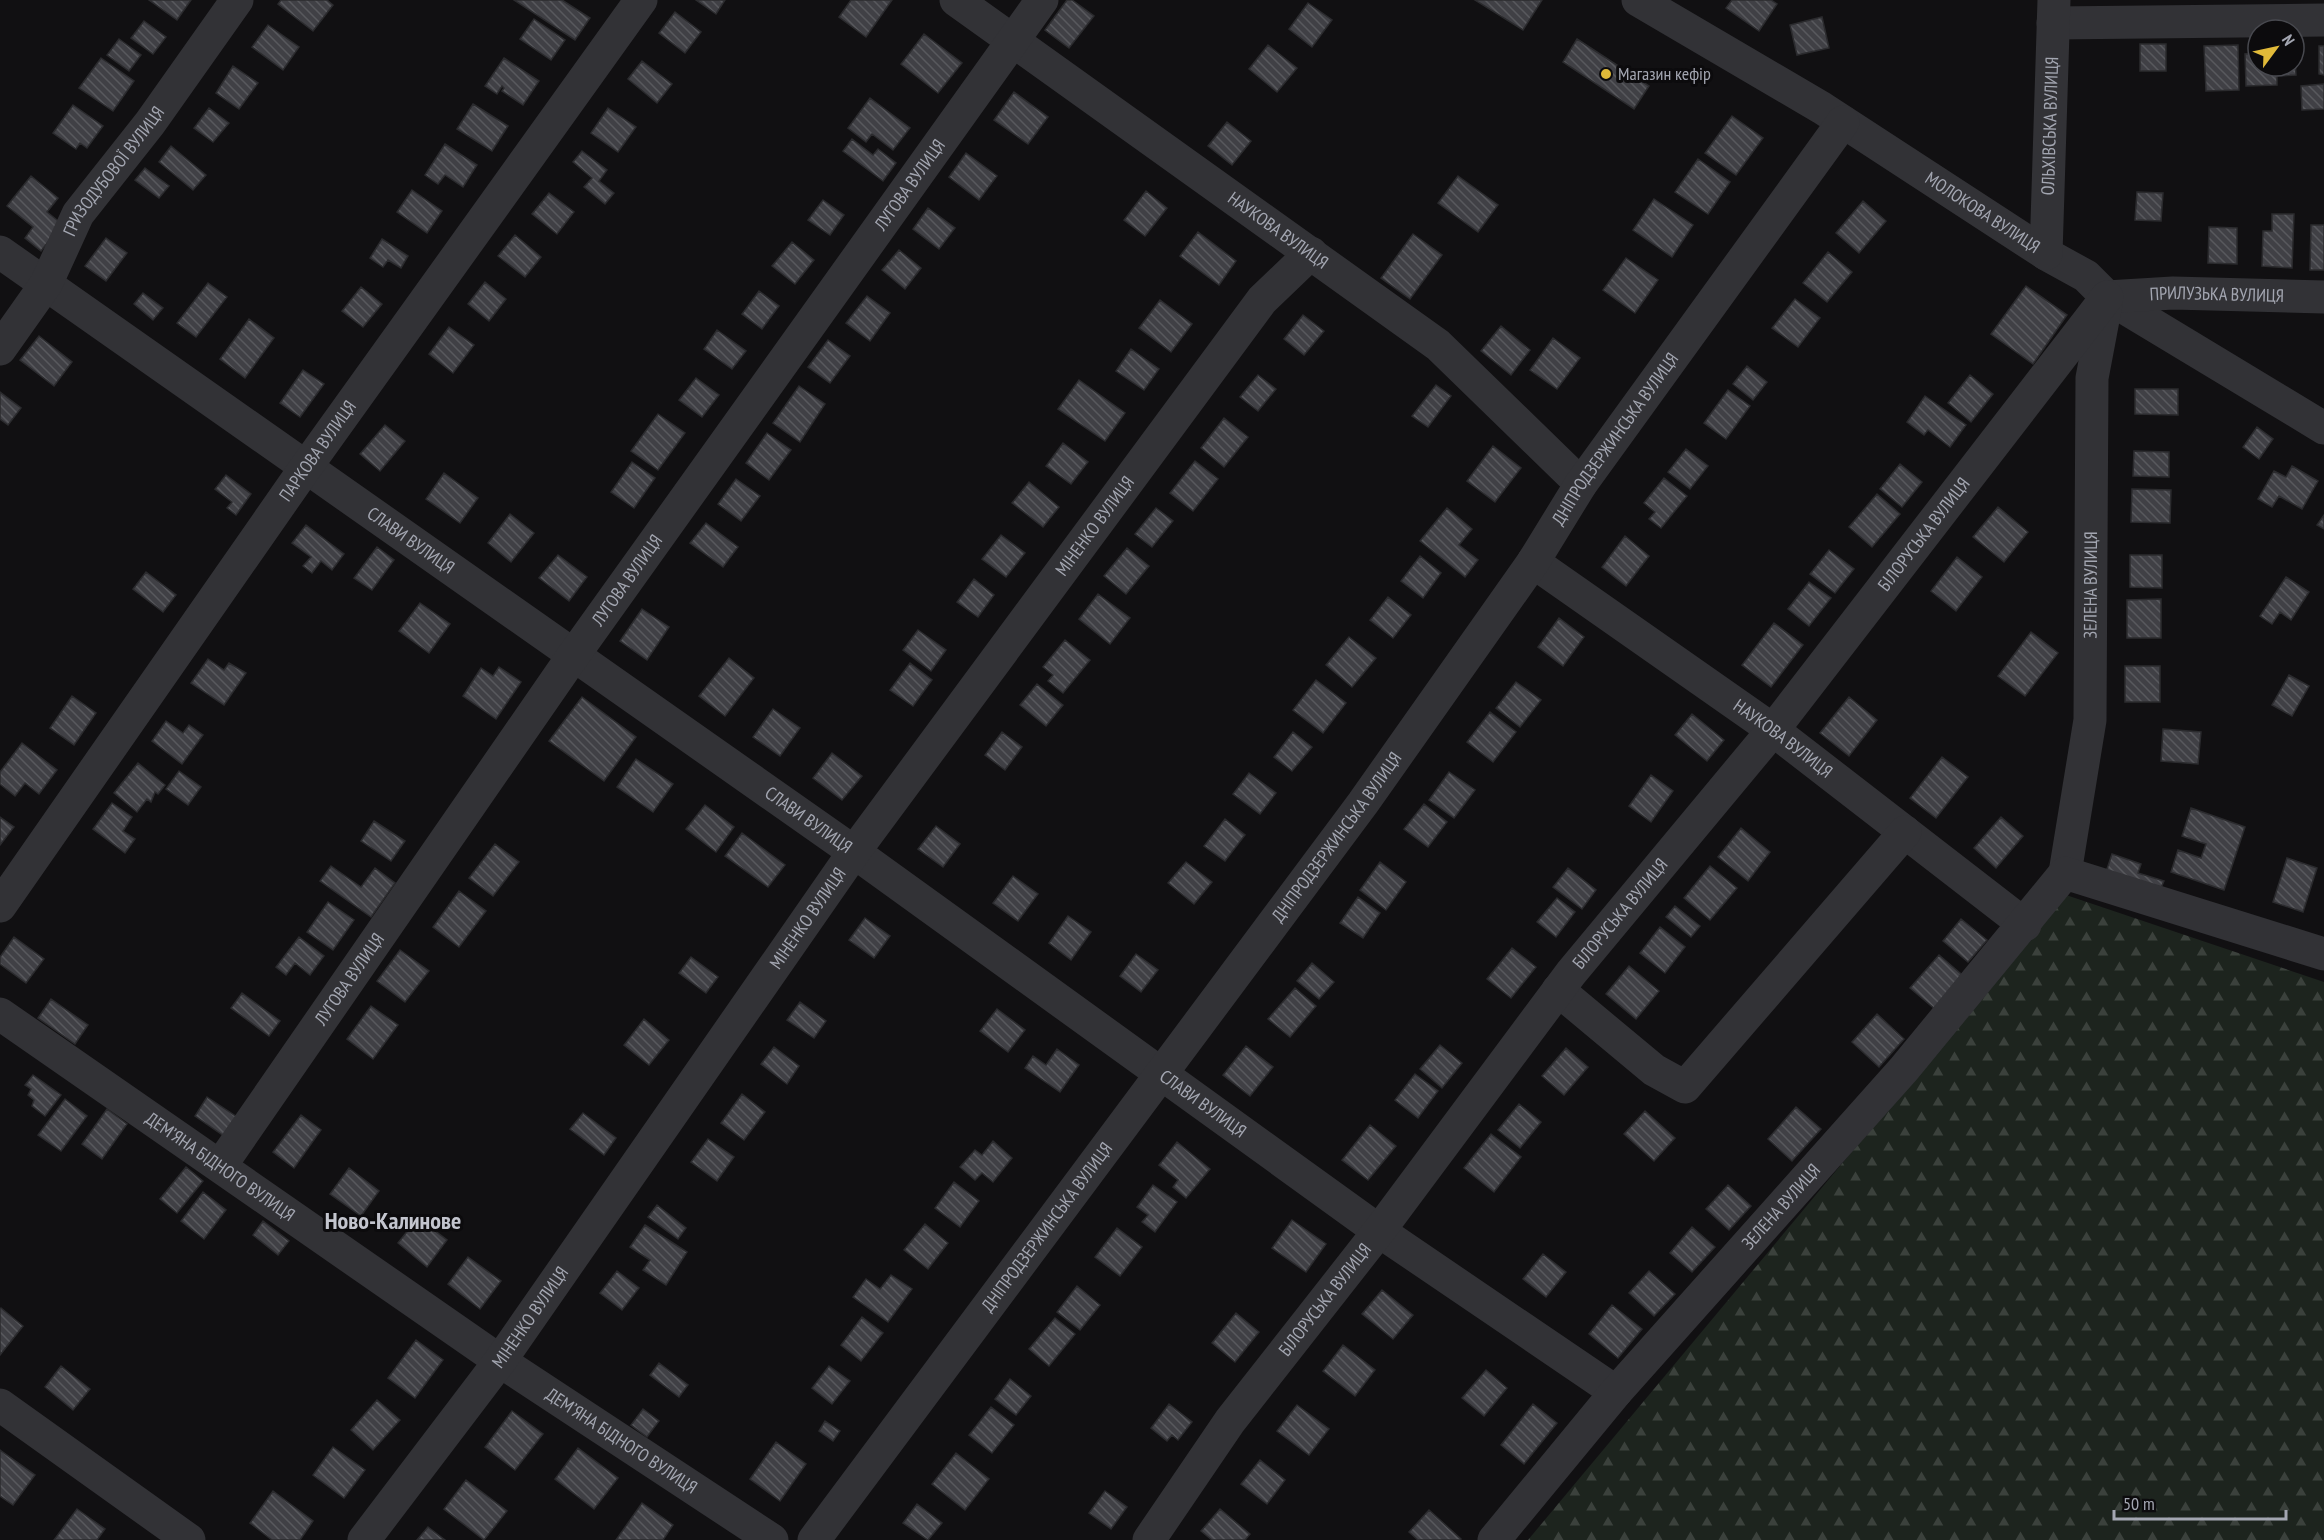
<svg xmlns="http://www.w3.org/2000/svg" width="2324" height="1540" viewBox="0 0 2324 1540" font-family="'PT Sans Narrow',sans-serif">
<defs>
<pattern id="forest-firs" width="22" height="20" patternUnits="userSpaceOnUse" patternTransform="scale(1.5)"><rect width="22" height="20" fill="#1d241e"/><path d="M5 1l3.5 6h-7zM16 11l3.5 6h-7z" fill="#3b413c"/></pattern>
<pattern id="building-back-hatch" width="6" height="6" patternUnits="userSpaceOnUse" patternTransform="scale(1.5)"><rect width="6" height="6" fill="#404045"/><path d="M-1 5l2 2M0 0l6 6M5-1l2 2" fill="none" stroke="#58595d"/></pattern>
</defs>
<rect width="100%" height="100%" fill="#111012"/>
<path fill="url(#forest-firs)" d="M2066 895 2324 982V1540H1528Z"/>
<path fill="url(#building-back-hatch)" stroke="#2b2b2e" stroke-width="1.5" d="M149 0H191L177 20Z
M281 0H327L333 5 313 31 278 4Z
M514 0H562L590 18 575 40Z
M696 0H725L716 14Z
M851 0H892L866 37 839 17Z
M1067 0H1072L1094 16 1069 48 1045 30Z
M1475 0H1542L1523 30Z
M1732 0H1771L1777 4 1759 31 1726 8Z
M1308 3 1332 20 1312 47 1289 29Z
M675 12 701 32 685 53 659 33Z
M1822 17 1829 48 1797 55 1790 25Z
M534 19 565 40 551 60 520 39Z
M144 21 166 37 153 54 131 38Z
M268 25 299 47 283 70 252 47Z
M924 34 962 63 938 93 901 64Z
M119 39 141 55 129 71 107 55Z
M1577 39 1649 86 1634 109 1563 62Z
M2294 42 2296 75 2277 76V85L2246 86 2245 54 2255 53V43H2258V66H2294Z
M2140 44H2166V71H2140Z
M1268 45 1297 68 1277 92 1249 69Z
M2238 45 2239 90 2206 91 2204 46Z
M2319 46H2324V75L2319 74Z
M101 58 134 81 113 111 79 88Z
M504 58 539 81 523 105 502 91 504 88 502 86 497 94 485 86Z
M642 61 672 84 657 103 628 79Z
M233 66 258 83 239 109 216 93Z
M2324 84V109L2302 110 2301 86Z
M1014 92 1048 117 1028 144 994 120Z
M870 98 910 128 893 150 872 134 866 142 848 128Z
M473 104 508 126 492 151 457 129Z
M73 105 103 126 87 148 80 143 76 149 53 133Z
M209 108 229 123 213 142 194 128Z
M608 108 636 127 618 152 591 133Z
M1732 116 1763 138 1736 175 1705 153Z
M1227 122 1251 141 1232 165 1208 146Z
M852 139 873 155 878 149 896 163 883 181 843 151Z
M445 144 477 165 463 187 445 175 438 184 425 175Z
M171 146 206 175 193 190 159 162Z
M582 151 607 170 599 181 614 193 605 204 584 187 592 178 573 162Z
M966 153 997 176 979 200 949 177Z
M1698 159 1730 182 1708 214 1675 192Z
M145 168 169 186 159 198 135 180Z
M31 176 58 198 47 212 62 224 41 251 25 238 33 227 7 206Z
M1458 176 1498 205 1478 232 1438 203Z
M412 190 442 211 427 233 397 212Z
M1146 191 1167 208 1145 236 1124 220Z
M2137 192 2163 193 2161 221 2135 220Z
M549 193 574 212 557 234 532 214Z
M1654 199 1693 225 1672 257 1633 230Z
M823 200 844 215 830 235 808 220Z
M1863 201 1886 221 1859 253 1836 233Z
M928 208 955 228 939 249 913 229Z
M2272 214H2294L2292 268 2262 266 2263 231H2272Z
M2311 225H2324V270H2310Z
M2209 227 2237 228V264L2208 263Z
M1198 232 1236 261 1219 285 1180 256Z
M1413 234 1442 255 1410 299 1381 278Z
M515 235 541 257 525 277 498 256Z
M106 238 127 253 106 281 85 266Z
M382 239 408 256 401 268 388 260 383 267 370 258Z
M792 242 814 260 795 284 772 266Z
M899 250 921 268 905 289 882 270Z
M1828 252 1852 272 1827 302 1803 283Z
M1626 258 1658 280 1635 313 1603 290Z
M485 282 506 299 489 321 468 304Z
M208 283 227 297 196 337 177 323Z
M2026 286 2067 315 2033 364 1991 334Z
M361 287 382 304 363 327 342 311Z
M759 291 779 306 762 329 742 314Z
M143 293 163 308 153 320 134 304Z
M867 296 890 313 870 341 846 323Z
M1795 299 1820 318 1798 347 1772 328Z
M1160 300 1192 324 1171 352 1139 328Z
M1303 315 1324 331 1304 355 1284 339Z
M249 319 274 338 245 378 220 359Z
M1501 326 1530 350 1511 375 1481 351Z
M449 327 474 345 453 373 429 354Z
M717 330 746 351 732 369 704 349Z
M39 336 72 362 54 386 20 360Z
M1553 338 1580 358 1557 389 1530 370Z
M828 340 850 356 830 383 808 367Z
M1131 349 1159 369 1144 390 1116 371Z
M1747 366 1767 382 1753 400 1733 384Z
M303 370 324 384 300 417 280 403Z
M1258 375 1276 389 1258 411 1240 397Z
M1970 375 1993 394 1971 422 1948 403Z
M696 378 719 395 702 417 679 400Z
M1079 380 1125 413 1105 441 1058 409Z
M1436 385 1451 396 1428 427 1412 416Z
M799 386 825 404 800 442 773 423Z
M2135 389H2178V415L2135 414Z
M1728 390 1750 406 1726 439 1704 423Z
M0 392 21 408 8 425 0 419Z
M1925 396 1966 425 1950 447 1928 430 1924 435 1907 422Z
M658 414 685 433 658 470 631 451Z
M1224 418 1248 437 1224 467 1201 448Z
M385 425 405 441 380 471 360 454Z
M2257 427 2273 439 2259 459 2243 447Z
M767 433 791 450 769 480 746 463Z
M1063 443 1088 462 1071 484 1046 466Z
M1493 446 1521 468 1495 502 1467 481Z
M1686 449 1708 466 1690 489 1668 472Z
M2134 451 2169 452V477L2133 476Z
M1195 461 1218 479 1193 511 1170 493Z
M632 462 655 478 634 508 611 492Z
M1900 464 1922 482 1902 507 1880 489Z
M2292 466 2318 481 2302 509 2279 496 2272 507 2258 499 2274 471 2286 477Z
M444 473 478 498 460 523 426 499Z
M226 475 251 494 236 515 227 508 232 502 215 489Z
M1664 478 1687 496 1661 528 1649 519 1655 512 1644 503Z
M736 479 760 496 741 521 718 504Z
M1029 482 1059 507 1043 527 1012 503Z
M2132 489 2171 490 2170 523 2131 522Z
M1877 494 1900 514 1872 547 1849 527Z
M1998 507 2028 532 2004 562 1973 537Z
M1156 508 1173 521 1152 547 1135 534Z
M1447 508 1472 529 1459 545 1478 560 1465 577 1420 541Z
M510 514 534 533 511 562 488 543Z
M2324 515V529L2317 525Z
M706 523 738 547 723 567 690 543Z
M306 525 344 554 332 570 321 561 312 573 303 566 311 557 292 543Z
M1001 535 1025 553 1006 577 982 559Z
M1625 536 1649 556 1626 586 1602 567Z
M377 547 394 560 372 590 354 578Z
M1127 548 1149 566 1126 594 1104 576Z
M1829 550 1854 569 1835 593 1810 574Z
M558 555 587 577 569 601 539 578Z
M2130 555H2162V588L2130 587Z
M1420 556 1441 573 1423 598 1401 581Z
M1957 557 1982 577 1956 611 1931 591Z
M146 572 176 595 163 612 133 589Z
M2286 577 2309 592 2291 620 2280 612 2272 624 2260 616Z
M974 579 994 595 978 617 957 602Z
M1809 582 1831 598 1809 626 1788 609Z
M1098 594 1130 618 1110 644 1079 619Z
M1388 597 1411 615 1393 638 1370 620Z
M2161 599V638H2127V600Z
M420 603 450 624 429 653 399 631Z
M642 609 669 627 647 660 620 641Z
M1559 618 1584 637 1563 666 1538 647Z
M1774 623 1803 645 1771 687 1742 665Z
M918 630 946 650 931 671 903 650Z
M2031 632 2058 653 2025 696 1998 676Z
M1349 637 1376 658 1352 687 1326 665Z
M1065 640 1090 660 1063 693 1048 681 1053 675 1043 667Z
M729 658 754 678 725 716 699 696Z
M208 659 224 670 229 663 246 673 224 705 191 683Z
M910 663 932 680 913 706 890 690Z
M2125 666H2160V702H2125Z
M499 667 521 682 496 719 463 696 481 668 493 676Z
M2289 675 2309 686 2292 716 2272 705Z
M1316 680 1346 703 1323 733 1293 710Z
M1516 682 1541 700 1520 727 1496 708Z
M1037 684 1063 705 1046 726 1020 705Z
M72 696 96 713 74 745 50 728Z
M582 697 636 737 604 781 549 741Z
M1849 697 1877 720 1849 756 1820 733Z
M773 709 800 728 780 756 753 737Z
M1490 712 1516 732 1493 762 1467 742Z
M1692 714 1724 740 1707 761 1675 735Z
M166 721 183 733 189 725 203 735 182 764 152 741Z
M2163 729 2201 732 2198 764 2161 761Z
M1002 732 1022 747 1005 770 985 755Z
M1293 732 1312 747 1292 771 1274 757Z
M22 743 57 770 39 794 25 783 15 796 0 784V772Z
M832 753 862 776 842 800 813 778Z
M1942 757 1968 777 1936 818 1910 798Z
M636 759 673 784 653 812 617 787Z
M138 763 165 785 158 794 155 792 151 802 147 799 137 812 114 793Z
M179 771 201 787 188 805 166 789Z
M1449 772 1475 790 1454 818 1429 800Z
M1249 773 1276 793 1260 814 1233 794Z
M1651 775 1673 791 1651 822 1629 806Z
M112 803 132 817 123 831 135 839 125 853 93 829Z
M1424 804 1447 822 1428 847 1404 829Z
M705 805 734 827 716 852 686 829Z
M2191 808 2245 827 2224 890 2171 872 2178 850 2201 858 2206 844 2182 836Z
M0 817 14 827 0 845Z
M2001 817 2023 836 1996 868 1974 848Z
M1225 819 1245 835 1225 861 1204 846Z
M374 821 405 841 391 861 361 841Z
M936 826 960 844 943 867 918 849Z
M1741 828 1770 852 1748 881 1718 857Z
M742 833 785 865 768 887 725 856Z
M495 844 519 862 493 896 469 878Z
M2112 854 2141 864 2138 873 2164 881 2160 890 2106 872Z
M2287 858 2317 868 2303 912 2273 902Z
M1186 862 1212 882 1194 904 1168 883Z
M1380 862 1406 882 1386 910 1360 890Z
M331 866 361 887 375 868 395 883 371 917 320 881Z
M1710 866 1737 888 1710 920 1684 898Z
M1568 868 1596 890 1582 909 1553 887Z
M1013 876 1038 894 1018 921 993 903Z
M459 891 486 911 459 947 433 927Z
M1358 897 1380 913 1363 938 1340 923Z
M1557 898 1575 912 1556 937 1537 922Z
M328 902 354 920 333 950 307 932Z
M1675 906 1700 926 1691 937 1666 917Z
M1068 916 1091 932 1071 960 1049 943Z
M865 918 890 936 874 958 849 940Z
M1961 919 1987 940 1968 962 1943 941Z
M1660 927 1685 947 1665 973 1640 953Z
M14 937 44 959 26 983 0 964V957Z
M299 937 324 956 310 975 295 963 286 975 276 967Z
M1512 948 1536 967 1511 998 1487 979Z
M400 950 429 971 405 1002 377 981Z
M1136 954 1158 970 1141 992 1120 976Z
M1939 955 1961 974 1942 1015 1910 988Z
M691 957 718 977 706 993 679 973Z
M1312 963 1334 982 1319 999 1297 981Z
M1629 966 1659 991 1636 1019 1606 994Z
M1295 988 1316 1006 1290 1037 1268 1019Z
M242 993 280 1021 269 1036 231 1008Z
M51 999 88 1025 75 1044 38 1018Z
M800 1002 826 1021 814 1038 787 1020Z
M371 1006 398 1025 373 1059 347 1039Z
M997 1009 1025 1030 1008 1052 980 1031Z
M1877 1014 1904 1039 1879 1067 1852 1042Z
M644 1019 669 1040 649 1065 624 1045Z
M1440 1045 1462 1063 1442 1088 1420 1069Z
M1246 1046 1273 1067 1250 1096 1223 1075Z
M774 1047 799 1066 787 1084 761 1064Z
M1566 1048 1588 1067 1564 1095 1542 1076Z
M1057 1049 1079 1065 1060 1092 1025 1068 1033 1056 1046 1065Z
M1415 1074 1438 1091 1418 1118 1395 1100Z
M33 1075 61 1095 45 1116 32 1106 34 1100 28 1095 31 1089 25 1085Z
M742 1094 765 1112 744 1140 721 1123Z
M207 1097 237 1117 224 1136 195 1116Z
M65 1099 87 1116 61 1151 38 1135Z
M1519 1104 1541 1122 1520 1148 1498 1130Z
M1796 1107 1821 1129 1792 1161 1768 1139Z
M107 1109 127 1124 102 1159 82 1144Z
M1645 1111 1675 1138 1654 1161 1624 1134Z
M583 1113 616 1138 604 1155 570 1129Z
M301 1115 321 1130 294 1168 273 1152Z
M1370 1125 1396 1146 1368 1180 1342 1160Z
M1491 1134 1521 1157 1494 1192 1464 1168Z
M708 1139 734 1157 717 1181 691 1162Z
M993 1141 1012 1158 993 1182 982 1173 975 1180 960 1167 975 1150 982 1155Z
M1177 1142 1210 1169 1186 1198 1173 1187 1178 1180 1159 1165Z
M186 1167 203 1181 177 1213 160 1199Z
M349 1168 379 1191 361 1216 330 1194Z
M954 1182 979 1201 960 1227 935 1208Z
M1153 1185 1177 1202 1155 1232 1142 1222 1148 1215 1137 1207Z
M1728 1185 1751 1206 1729 1230 1706 1209Z
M203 1192 226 1210 204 1239 181 1221Z
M657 1205 686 1228 678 1239 648 1217Z
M418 1218 447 1240 427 1267 398 1243Z
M1292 1220 1326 1244 1306 1272 1272 1248Z
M263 1221 289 1241 278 1255 253 1235Z
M925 1224 948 1243 928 1269 904 1250Z
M645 1225 687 1252 666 1285 643 1270 650 1260 630 1247Z
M1692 1227 1715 1247 1692 1272 1670 1253Z
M1117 1228 1142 1247 1120 1276 1095 1257Z
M1543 1254 1566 1272 1546 1297 1523 1279Z
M468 1257 501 1281 480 1309 448 1284Z
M617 1271 639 1288 622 1310 600 1293Z
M1649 1271 1675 1294 1654 1316 1629 1293Z
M891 1275 912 1289 888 1322 853 1297 866 1279 880 1289Z
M1077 1286 1100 1305 1080 1330 1057 1312Z
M1382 1290 1413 1315 1393 1339 1362 1314Z
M1612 1305 1642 1329 1618 1358 1589 1334Z
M1 1308 23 1326 0 1355V1309Z
M1236 1313 1259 1332 1235 1362 1212 1343Z
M862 1317 883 1333 861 1361 841 1345Z
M1055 1318 1075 1334 1049 1366 1029 1349Z
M416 1340 443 1360 415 1398 388 1378Z
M1343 1345 1375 1370 1355 1396 1323 1371Z
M659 1363 688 1385 679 1397 650 1375Z
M61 1366 90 1389 73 1410 45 1387Z
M829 1366 850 1381 832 1404 812 1388Z
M1486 1370 1507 1388 1484 1416 1462 1398Z
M1010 1379 1031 1396 1016 1415 995 1399Z
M377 1400 400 1420 373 1450 351 1430Z
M1169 1404 1192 1422 1178 1440 1172 1435 1167 1441 1151 1428Z
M1533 1404 1557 1423 1524 1464 1501 1445Z
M1297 1405 1329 1429 1309 1455 1277 1431Z
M991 1407 1014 1425 992 1453 969 1435Z
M643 1409 659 1421 647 1437 631 1425Z
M512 1411 543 1434 515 1470 485 1447Z
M825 1421 840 1431 833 1441 819 1431Z
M776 1442 806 1464 780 1501 750 1479Z
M333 1447 365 1470 344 1498 313 1475Z
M578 1448 618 1478 594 1509 555 1479Z
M0 1450 35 1475 13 1505 0 1496Z
M956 1453 989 1479 965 1510 932 1484Z
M1260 1460 1285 1480 1267 1504 1241 1484Z
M466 1480 507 1511 484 1540 444 1509Z
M273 1491 313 1521 300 1540H272L250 1523Z
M1105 1491 1127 1507 1111 1529 1089 1513Z
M642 1503 673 1525 663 1540H616Z
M917 1504 942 1523 928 1540 903 1523Z
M77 1509 105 1529 97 1540H54Z
M1220 1509 1250 1534 1245 1540H1212L1201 1531Z
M1429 1510 1461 1539 1460 1540H1418L1409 1532Z
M428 1527 445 1540H417Z"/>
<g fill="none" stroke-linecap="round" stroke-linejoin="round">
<g stroke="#323236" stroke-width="33">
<path id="s1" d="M956 0 1438 345 1581 484"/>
<path id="s2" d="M1638 0 1822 108 2046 254 2086 276 2107 297 2324 428"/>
<path d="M2053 23 2324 20"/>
<path id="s3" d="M0 252 854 852 1379 1231 1616 1392"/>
<path id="s4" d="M2046 254 2054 0"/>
<path id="s5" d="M2107 297 2173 293 2324 297"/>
<path id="s6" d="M0 349 46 284 78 214 150 123 237 0"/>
<path id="s7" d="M1533 562 1773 730 2025 925"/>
<path id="s8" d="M2065 873 2090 720 2092 378 2106 304"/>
<path id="s9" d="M0 906 306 467 641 0"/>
<path d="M1558 990 1654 1070 1685 1087 1905 832"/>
<path id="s10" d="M0 1014 500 1361 772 1540"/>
<path id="s11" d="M221 1165 573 656 1042 0"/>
<path d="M0 1405 189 1540"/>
<path id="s12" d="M364 1540 500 1361 854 852 1262 300 1311 253"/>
<path id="s13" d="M814 1540 1363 803 1533 562 1581 484 1843 122"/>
<path id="s14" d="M1149 1540 1230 1421 1379 1231 1571 973 1773 730 2107 297"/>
<path id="s15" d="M1494 1540 1616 1392 1904 1069 2065 873 2324 954"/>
</g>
</g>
<circle fill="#e1ba39" stroke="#0c0b0d" stroke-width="2" cx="1606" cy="74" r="6"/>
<g text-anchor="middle" stroke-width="6" stroke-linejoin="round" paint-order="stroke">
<g font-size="18" fill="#a3a6b1" stroke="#0c0b0d" text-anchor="start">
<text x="1618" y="80">Магазин кефір</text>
</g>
<g font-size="18" fill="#a3a6b1" stroke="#0c0b0d">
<text dy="6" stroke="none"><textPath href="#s4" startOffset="128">ОЛЬХІВСЬКА ВУЛИЦЯ</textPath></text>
<text dy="6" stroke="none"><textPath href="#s6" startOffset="212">ГРИЗОДУБОВОЇ ВУЛИЦЯ</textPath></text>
<text dy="6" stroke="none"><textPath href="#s11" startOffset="1198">ЛУГОВА ВУЛИЦЯ</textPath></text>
<text dy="6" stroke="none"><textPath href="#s2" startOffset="405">МОЛОКОВА ВУЛИЦЯ</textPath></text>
<text dy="6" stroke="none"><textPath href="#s1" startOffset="396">НАУКОВА ВУЛИЦЯ</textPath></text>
<text dy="6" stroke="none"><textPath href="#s5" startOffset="110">ПРИЛУЗЬКА ВУЛИЦЯ</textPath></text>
<text dy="6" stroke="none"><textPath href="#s13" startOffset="1362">ДНІПРОДЗЕРЖИНСЬКА ВУЛИЦЯ</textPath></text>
<text dy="6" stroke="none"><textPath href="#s9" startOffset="555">ПАРКОВА ВУЛИЦЯ</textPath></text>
<text dy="6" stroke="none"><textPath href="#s12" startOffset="1250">МІНЕНКО ВУЛИЦЯ</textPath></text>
<text dy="6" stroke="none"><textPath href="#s14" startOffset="1270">БІЛОРУСЬКА ВУЛИЦЯ</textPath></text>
<text dy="6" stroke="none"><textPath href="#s3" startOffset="502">СЛАВИ ВУЛИЦЯ</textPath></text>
<text dy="6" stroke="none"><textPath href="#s11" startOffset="712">ЛУГОВА ВУЛИЦЯ</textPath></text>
<text dy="6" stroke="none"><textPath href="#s8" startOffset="290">ЗЕЛЕНА ВУЛИЦЯ</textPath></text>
<text dy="6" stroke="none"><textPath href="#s7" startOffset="306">НАУКОВА ВУЛИЦЯ</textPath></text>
<text dy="6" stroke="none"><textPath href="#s3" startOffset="988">СЛАВИ ВУЛИЦЯ</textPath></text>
<text dy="6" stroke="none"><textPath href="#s13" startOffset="876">ДНІПРОДЗЕРЖИНСЬКА ВУЛИЦЯ</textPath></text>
<text dy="6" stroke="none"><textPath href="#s14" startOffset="784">БІЛОРУСЬКА ВУЛИЦЯ</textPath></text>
<text dy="6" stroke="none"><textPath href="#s12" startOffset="764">МІНЕНКО ВУЛИЦЯ</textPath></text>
<text dy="6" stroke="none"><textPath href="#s11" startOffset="226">ЛУГОВА ВУЛИЦЯ</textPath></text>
<text dy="6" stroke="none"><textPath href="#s3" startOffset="1474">СЛАВИ ВУЛИЦЯ</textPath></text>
<text dy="6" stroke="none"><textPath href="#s10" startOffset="268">ДЕМ’ЯНА БІДНОГО ВУЛИЦЯ</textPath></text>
<text dy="6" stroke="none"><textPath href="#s15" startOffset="440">ЗЕЛЕНА ВУЛИЦЯ</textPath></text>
<text dy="6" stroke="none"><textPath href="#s13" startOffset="390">ДНІПРОДЗЕРЖИНСЬКА ВУЛИЦЯ</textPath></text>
<text dy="6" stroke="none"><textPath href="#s14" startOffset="298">БІЛОРУСЬКА ВУЛИЦЯ</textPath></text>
<text dy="6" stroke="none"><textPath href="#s12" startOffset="278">МІНЕНКО ВУЛИЦЯ</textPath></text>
<text dy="6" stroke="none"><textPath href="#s10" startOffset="754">ДЕМ’ЯНА БІДНОГО ВУЛИЦЯ</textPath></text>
</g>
<g font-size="24" font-weight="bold" fill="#c3c5ce" stroke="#0c0b0d">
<text x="393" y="1229">Ново-Калинове</text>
</g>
</g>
<g transform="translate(2276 48) rotate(57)"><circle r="28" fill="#0c0b0d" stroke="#48494f" stroke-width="1.5"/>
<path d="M0-4.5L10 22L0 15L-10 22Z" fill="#e1ba39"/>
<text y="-9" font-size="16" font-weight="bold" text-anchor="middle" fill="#a3a6b1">N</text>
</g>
<path d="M2114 1510v9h172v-9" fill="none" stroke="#a3a6b1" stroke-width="3"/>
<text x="2123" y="1510" font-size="18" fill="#a3a6b1" stroke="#0c0b0d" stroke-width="4.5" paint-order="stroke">50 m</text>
</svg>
